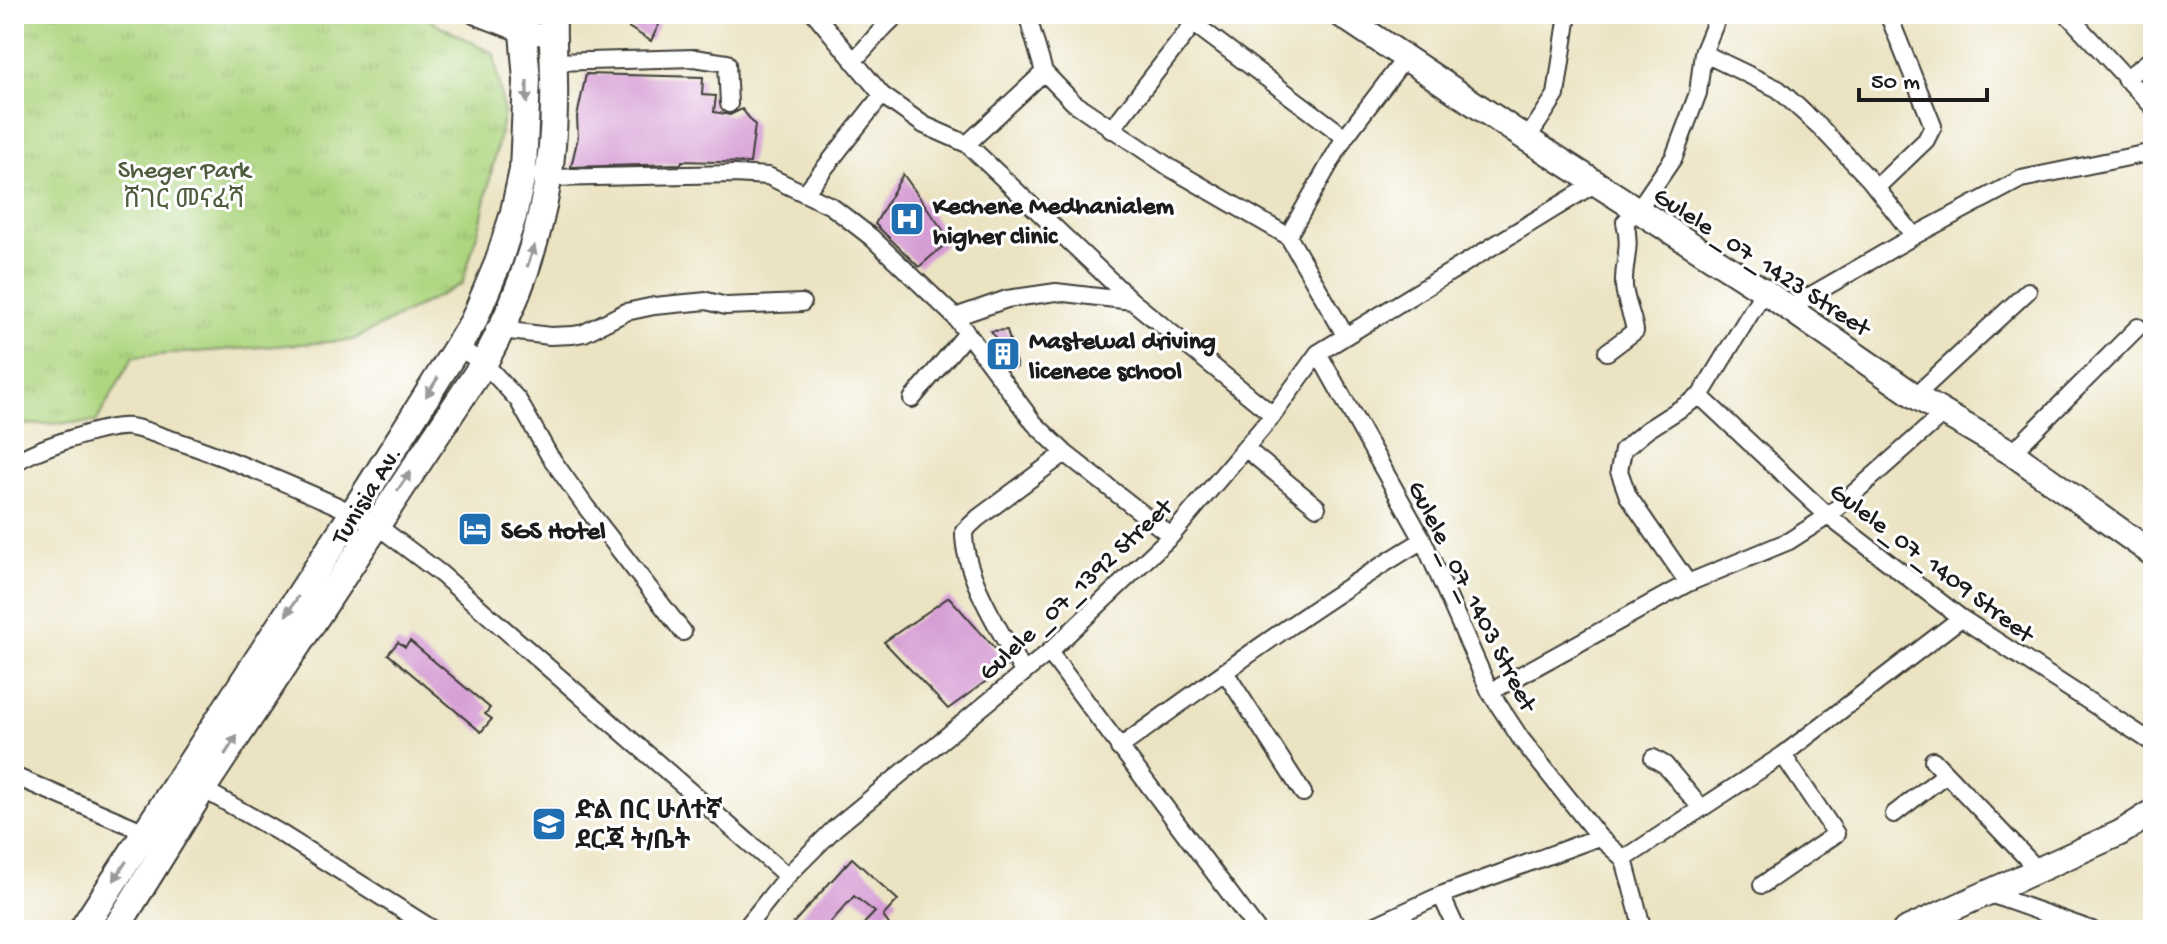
<svg xmlns="http://www.w3.org/2000/svg" width="2167" height="944" viewBox="0 0 2167 944" font-family="'Gochi Hand','Noto Sans Ethiopic',sans-serif">
<defs>
<pattern id="park-tufts" width="24" height="20" patternUnits="userSpaceOnUse" patternTransform="scale(2)"><rect width="24" height="20" fill="#aed680"/><path d="M3 7l-1-3M5 7V3M7 7l1-3M15 17l-1-3M17 17v-4M19 17l1-3" fill="none" stroke="#95b76e"/></pattern>
</defs>
<rect width="100%" height="100%" fill="#fff"/>
<filter id="ink" filterUnits="userSpaceOnUse"><feTurbulence type="fractalNoise" baseFrequency=".0125" numOctaves="2"/><feDisplacementMap in="SourceGraphic" scale="16" xChannelSelector="R" yChannelSelector="G"/><feConvolveMatrix kernelMatrix="1 2 1 2 8 2 1 2 1" color-interpolation-filters="sRGB"/></filter>
<filter id="wash" filterUnits="userSpaceOnUse"><feTurbulence type="fractalNoise" baseFrequency=".006" numOctaves="4" result="noise"/><feDisplacementMap in="SourceGraphic" scale="32" xChannelSelector="R" yChannelSelector="G"/><feGaussianBlur stdDeviation="1.8" result="paint"/><feColorMatrix in="noise" values="0 0 0 0 0 0 0 0 0 0 0 0 0 0 0 0 0 1.4 0 .05"/><feComposite in="paint" operator="in"/></filter>
<g filter="url(#wash)">
<rect width="100%" height="100%" fill="#ebe3c2"/>
<path fill="url(#park-tufts)" stroke="#65794e" stroke-width="2" d="M14 14H418L494 54 504 114 481 221 462 284 353 340 133 357 96 422 14 425Z"/>
<g id="blocks">
<path fill="#d69dd4" d="M607 14H664L651 41Z
M586 74 703 77 702 95 716 96 714 112 730 115 742 109 755 125 750 163 682 161 681 164 571 167 578 137 577 117Z
M903 174 950 240 919 267 875 224Z
M1007 330 1017 367 1014 368 1010 362H1002L991 347H1001L991 331Z
M949 597 999 653 1007 666 948 709 884 642Z
M410 641 490 708 485 714 492 719 481 732 388 654 398 642 405 647Z
M852 858 898 900 883 916 893 930H858L875 912 854 896 824 930H787Z"/>
</g>
</g>
<g filter="url(#ink)">
<use href="#blocks" fill-opacity="0" stroke="#3b3a35" stroke-width="2"/>
<g fill="none" stroke-linecap="round" stroke-linejoin="round">
<g stroke="#3b3a35" stroke-width="20">
<path id="minor" d="M815 14 882 95 924 125 967 144 1132 301 1273 415
M1027 14 1044 72 1073 102 1172 169 1288 236
M2067 14 2153 107
M1193 23 1345 137
M1703 53 1778 89 1820 127 1870 180 1914 236
M853 61C867 48 885 23 899 14
M554 62 694 58 727 63 729 104
M2125 79 2153 58
M1111 130 1201 14
M1527 139 1556 95 1568 14
M967 144 1044 72
M540 175 550 178 734 174 768 176 831 206 871 237 955 317 1034 423 1065 453 1171 536
M1876 188 1926 140 1933 126 1888 14
M805 193 882 95
M1288 236 1345 137 1406 57
M1288 236 1345 335
M1789 308 1914 236 2021 179 2153 152
M955 317 1007 299 1056 292 1132 301
M494 329 550 336 573 335 584 333 626 312 654 306 707 301 726 306 802 303
M457 347 484 363 518 400 549 455 586 507 683 632
M1607 352 1635 331C1633 316 1625 301 1624 286 1623 261 1632 249 1625 222L1637 211 1674 157 1698 93 1703 53 1719 14
M1318 353 1423 540 1490 692 1521 739 1599 837 1624 859 1643 930
M1700 396 1828 516 1961 618 2153 743
M1915 396 2028 291
M912 399 967 333
M1245 448 1317 507
M2012 453 2138 327
M14 464C30 450 108 424 130 427 145 429 162 437 177 441 237 461 296 487 353 513L375 524 441 574 787 876
M1688 583 1628 496 1619 471 1623 450 1647 430 1700 396 1764 291
M1049 652 1257 930
M1023 672C1002 633 963 576 964 531L978 518 1065 453
M1225 672 1303 793
M1490 692 1688 583 1789 541 1828 516 1943 414
M1119 748C1218 676 1318 603 1423 540
M1653 758 1665 765 1701 808
M1933 760 2038 870
M14 776 145 832
M196 785 280 833 434 930
M1894 814 1946 774
M1624 859 1783 755 1961 618
M1762 885 1836 834 1783 755
M1987 893 2092 930
M1441 895 1457 930
M744 930 787 876 835 828 1049 652 1171 536 1273 415 1318 353 1596 183
M1365 930 1441 895 1599 837"/>
</g>
<g stroke="#3b3a35" stroke-width="24">
<path id="tertiary" d="M476 14 523 32 552 36"/>
</g>
<g stroke="#3b3a35" stroke-width="28">
<path id="secondary" d="M1340 14 1527 139 1764 291 1915 396 2012 453 2153 554
M1905 930 2120 833 2153 812"/>
</g>
<g stroke="#3b3a35" stroke-width="30">
<path id="primary" d="M82 930 353 513 473 322 498 263 513 216 523 170 527 80 523 32 524 14
M115 930 203 788 484 363C528 283 553 198 554 106 555 75 552 45 553 14"/>
</g>
<use href="#minor" stroke="#fff" stroke-width="16"/>
<use href="#tertiary" stroke="#fff" stroke-width="20"/>
<use href="#secondary" stroke="#fff" stroke-width="24"/>
<use href="#primary" stroke="#fff" stroke-width="26"/>
</g>
<defs><path id="oneway-solid" d="M-6-.8H1V-3.2L6.5 0L1 3.2V.8H-6Z" transform="scale(2)"/></defs>
<g fill="#999">
<use href="#oneway-solid" transform="translate(527 92) rotate(90)"/>
<use href="#oneway-solid" transform="translate(531 256) rotate(-71)"/>
<use href="#oneway-solid" transform="translate(432 387) rotate(122)"/>
<use href="#oneway-solid" transform="translate(404 481) rotate(-56)"/>
<use href="#oneway-solid" transform="translate(292 606) rotate(123)"/>
<use href="#oneway-solid" transform="translate(231 745) rotate(-57)"/>
<use href="#oneway-solid" transform="translate(120 871) rotate(123)"/>
</g>
</g>
<defs>
<g id="hospital-square" transform="scale(1.8)"><rect x="-9" y="-9" width="18" height="18" rx="4" fill="#1f6fb2" stroke="#fff"/><path d="M-5-5h3v3.5h4V-5h3V5h-3V1.5h-4V5h-3Z" fill="#fff"/></g>
<g id="building-square" transform="scale(1.8)"><rect x="-9" y="-9" width="18" height="18" rx="4" fill="#1f6fb2" stroke="#fff"/><path d="M-4-6H4V6H1V3H-1V6H-4ZM-2.5-4.3h1.7v1.8h-1.7ZM.8-4.3h1.7v1.8H.8ZM-2.5-1h1.7V.8h-1.7ZM.8-1h1.7V.8H.8Z" fill="#fff"/></g>
<g id="hotel-square" transform="scale(1.8)"><rect x="-9" y="-9" width="18" height="18" rx="4" fill="#1f6fb2" stroke="#fff"/><path d="M-6-4.5h1.5V1H6V5H4.5V3h-9V5H-6ZM-4 0a1.8 1.8 0 1 1 3.6 0ZM.5 0V-2.5h3Q6-2.5 6 0Z" fill="#fff"/></g>
<g id="school-square" transform="scale(1.8)"><rect x="-9" y="-9" width="18" height="18" rx="4" fill="#1f6fb2" stroke="#fff"/><path d="M0-5L7-2L0 1L-7-2ZM-4 1L0 2.5L4 1V4Q0 6-4 4Z" fill="#fff"/></g>
</defs>
<g fill-rule="evenodd">
<use href="#hospital-square" x="907" y="219"/>
<use href="#building-square" x="1003" y="354"/>
<use href="#hotel-square" x="475" y="529"/>
<use href="#school-square" x="549" y="824"/>
</g>
<g text-anchor="middle" stroke-width="6" stroke-linejoin="round" paint-order="stroke">
<g font-size="26" fill="#4f5d3f" stroke="#fff">
<text x="184" y="177">Sheger Park<tspan x="184" dy="30">ሸገር መናፈሻ</tspan></text>
</g>
<g font-size="26" font-weight="bold" fill="#1c1c1c" stroke="#fff" text-anchor="start">
<text x="933" y="213">Kechene Medhanialem<tspan x="933" dy="30">higher clinic</tspan></text>
<text x="1029" y="348">Mastewal driving<tspan x="1029" dy="30">licenece school</tspan></text>
<text x="501" y="538">SGS Hotel</text>
<text x="575" y="818">ድል በር ሁለተኛ<tspan x="575" dy="30">ደርጃ ት/ቤት</tspan></text>
</g>
<g font-size="26" fill="#1c1c1c" stroke="#fff">
<text transform="translate(1763 260) rotate(33)" y="9">Gulele _07_1423 Street</text>
<text transform="translate(365 494) rotate(-58)" y="9">Tunisia Av.</text>
<text transform="translate(1933 561) rotate(37)" y="9">Gulele_07_1409 Street</text>
<text transform="translate(1074 588) rotate(-43)" y="9">Gulele _07_1392 Street</text>
<text transform="translate(1474 595) rotate(63)" y="9">Gulele _07_1403 Street</text>
</g>
</g>
<rect width="2167" height="944" fill="none" stroke="#fff" stroke-width="48"/>
<path d="M1859 88v12h128v-12" fill="none" stroke="#1c1c1c" stroke-width="4"/>
<text x="1871" y="88" font-size="24" fill="#1c1c1c" stroke="#ffffff" stroke-width="6" paint-order="stroke">50 m</text>
</svg>
